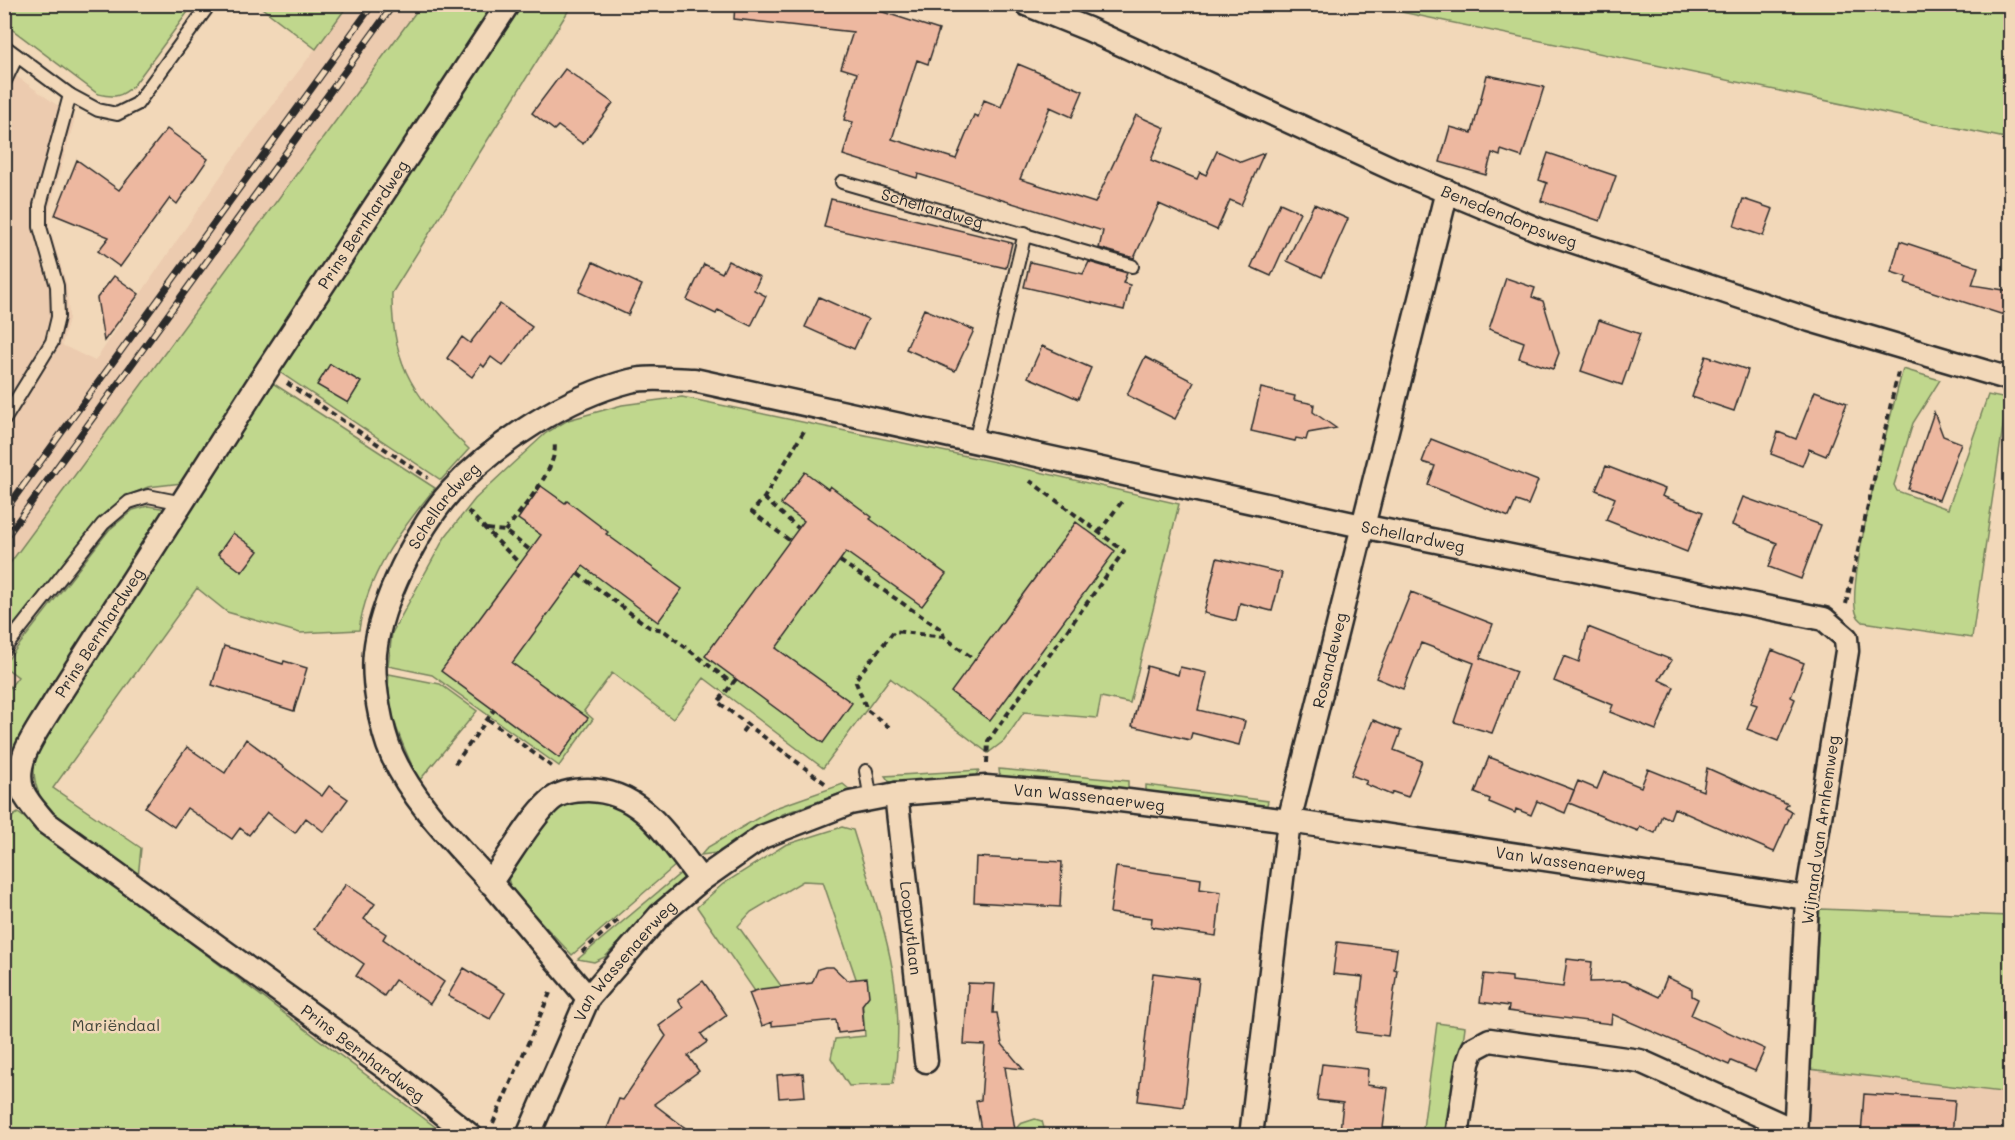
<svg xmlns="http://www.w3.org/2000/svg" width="2015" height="1140" viewBox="0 0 2015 1140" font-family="Mali,sans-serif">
<rect width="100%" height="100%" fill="#f2d8b9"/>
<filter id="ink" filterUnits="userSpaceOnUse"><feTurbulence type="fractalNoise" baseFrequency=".0167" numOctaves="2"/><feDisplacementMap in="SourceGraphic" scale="12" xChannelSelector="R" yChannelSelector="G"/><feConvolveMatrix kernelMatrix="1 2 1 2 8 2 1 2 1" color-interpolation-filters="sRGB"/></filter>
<g filter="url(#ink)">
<path fill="#eccbaf" d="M348 5H421L5 570V68L75 118 49 210V227L67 286 69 318 62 345 95 361 229 164Z
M5 667 19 677 5 695Z
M1809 1069 2010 1093V1135L1804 1136Z"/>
<path fill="#c0d78d" stroke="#76815c" stroke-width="1.5" d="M4 5 5 4 193 5 134 85C122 97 114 98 98 94L5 24Z
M258 5H348L316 49Z
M421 5H497L182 483 148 487 125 497 99 519 5 639V570Z
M518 5H572L392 293C391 368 417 400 469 449L441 480 278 371Z
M1368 5H2010V139Z
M1903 369 1940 380 1913 423 1894 485 1897 491 1948 509 1988 395 2007 399 1972 638 1863 622C1861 620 1858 618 1857 615 1843 588 1893 407 1903 369Z
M271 382 435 488C400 531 367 574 359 630L300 633 227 612 197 588 53 788 141 848 138 878C97 849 15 811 38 750 43 735 53 722 60 708Z
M682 397 1000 463 1179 504 1130 703 1101 697 1097 718 1024 712 1004 741 988 753 890 678 823 768 704 678 673 719 612 673 584 711 593 719 559 766 432 675 388 666 392 633 445 537 475 499 509 467 546 433 568 420 622 405Z
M148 506 167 509 16 746 6 782 10 799 5 808 4 695 18 677 5 667V663L109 530 133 510Z
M389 674 440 684 477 711 419 781C405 749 384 710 389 674Z
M999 769 1128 781V787L1126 789 1000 777Z
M979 770 975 777 891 784 885 776Z
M843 784 850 790 783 814 716 853 701 855 708 847 775 808Z
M1146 785 1268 801 1267 805 1260 806 1146 791Z
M568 800H614L652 831 676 865 572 955 512 891C511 886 508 882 508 877 510 854 550 814 568 800Z
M18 813 446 1135 5 1136 4 822Z
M842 827 853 830C880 918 910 989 893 1084L849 1086 831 1058 835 1039 865 1036 862 996 823 882 803 881 751 912 738 926 789 997 772 1016 697 907 723 884 785 845Z
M682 872 685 877 678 889 639 921 605 957 594 962 578 959Z
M1820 909 2010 916V1093L1809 1069Z
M1437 1023 1465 1027 1450 1135 1422 1136Z
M1035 1119 1042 1121 1046 1135 1010 1136 1020 1124Z"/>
<path fill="#edb8a0" stroke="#2b2b2b" stroke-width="1.5" d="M735 4H858L939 30 928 64 917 60 892 139 956 159 974 115 978 117 984 100 1001 107 1018 64 1083 91 1072 117 1050 107 1020 179 1095 203 1136 115 1165 128 1151 160 1197 179 1200 172 1206 175 1217 151 1241 162 1264 153 1241 205 1230 200 1217 230 1159 204 1134 258 1099 248 1103 231 918 174 917 178 843 155 853 122 844 120 857 73 841 68 853 32 734 19Z
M565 69 613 103 583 144 558 126 554 130 532 113Z
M1487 75 1544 87 1522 157 1501 150 1500 156 1492 153 1486 175 1440 162 1450 127 1472 133Z
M167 129 208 159 177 204 170 198 120 267 98 251 109 237 55 215 77 160 119 190Z
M1548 153 1616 176 1600 221 1541 201 1547 183 1539 180Z
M831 199 1012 243 1006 268 824 227Z
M1743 199 1773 209 1763 236 1734 226Z
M1280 203 1300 212 1271 276 1251 267Z
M1314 204 1348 219 1322 277 1287 261Z
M1900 241 1978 267 1972 285 2010 291V317L1905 283 1907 277 1891 272Z
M728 261 760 277 754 290 766 296 751 326 718 310 716 314 687 300 704 264 722 273Z
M593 262 642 285 628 315 579 292Z
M1030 262 1083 274 1089 262 1127 273 1123 283 1130 285 1124 310 1024 287Z
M114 276 139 294 104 341 97 298Z
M1506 278 1535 288 1532 297 1543 301 1559 353 1553 369 1519 358 1524 342 1489 329Z
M819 297 868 319 854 349 805 327Z
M500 304 532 327 503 366 491 357 484 367 481 364 472 377 447 358 462 337 470 343Z
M924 309 974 330 955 371 906 349Z
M1599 320 1640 334 1622 385 1581 371Z
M1042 346 1091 368 1078 399 1028 377Z
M1706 356 1748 370 1734 411 1692 397Z
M1145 357 1194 382 1175 419 1127 395Z
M330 364 361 382 348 403 317 385Z
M1261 388 1295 396 1294 400 1314 404 1313 412 1336 428 1308 433 1306 440 1296 438 1295 441 1251 431Z
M1815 391 1847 403 1826 456 1809 449 1802 466 1771 454 1778 432 1796 439Z
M1934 412 1943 436 1961 443 1939 500 1908 489Z
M1431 439 1538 481 1528 505 1516 501 1509 517 1428 485 1435 466 1422 462Z
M1606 466 1665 489 1662 496 1703 512 1687 552 1606 520 1615 498 1596 490Z
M805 472 828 489 830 486 872 517 870 519 946 574 922 606 846 552 776 648 852 703 823 743 705 656 804 521 781 504Z
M541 486 565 503 567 501 608 532 606 534 682 589 658 622 583 566 512 663 588 718 559 758 441 671 541 535 518 519Z
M1743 497 1821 525 1801 579 1769 567 1777 543 1732 525Z
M1076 522 1115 551 990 721 951 692Z
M233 533 258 551 242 572 218 554Z
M1217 558 1282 573 1272 611 1240 603 1236 621 1204 613Z
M1411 592 1493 624 1480 658 1516 672 1492 733 1454 722 1474 663 1421 643 1403 689 1376 678Z
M1588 627 1672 660 1659 680 1674 687 1656 730 1610 712 1613 705 1554 681 1564 656 1579 662Z
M224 646 283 664 284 661 307 668 294 711 212 685Z
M1772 650 1804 663 1791 697 1795 699 1778 741 1747 729 1757 705 1751 703Z
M1147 666 1178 675 1180 667 1207 673 1198 710 1245 721 1239 745 1192 733 1190 740 1132 726Z
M1373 720 1401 731 1394 750 1422 761 1408 797 1393 792 1391 795 1365 784 1367 781 1351 775Z
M246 739 322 796 329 786 348 799 324 832 306 818 295 833 267 812 249 835 240 828 232 839 187 808 174 827 145 807 187 747 225 773Z
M1489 757 1574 790 1565 813 1537 801 1531 815 1516 809 1515 813 1489 802 1490 799 1475 793Z
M1707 768 1788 804 1785 808 1792 812 1774 852 1674 808 1670 819 1662 815 1655 833 1640 827 1638 831 1569 803 1578 781 1597 789 1604 772 1641 787 1648 769 1703 791Z
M976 857 1062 862 1060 907 974 902Z
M1116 867 1201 879 1200 889 1221 892 1216 936 1151 927 1152 918 1110 913Z
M346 884 375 904 364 919 386 934 383 939 444 982 430 1004 395 980 384 996 356 976 364 964 314 929Z
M1337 942 1397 949 1394 969 1397 970 1388 1036 1356 1032 1363 977 1333 974Z
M1567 959 1592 962 1590 982 1625 981 1659 997 1667 977 1692 989V996L1698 999 1691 1015 1765 1049 1755 1071 1731 1061 1729 1065 1612 1014 1611 1024 1508 1011 1509 1006 1480 1002 1484 974 1512 977V981L1563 987Z
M825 967H833L847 980 867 978 869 996 862 1005 864 1030 838 1033 836 1020 772 1026V1022L762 1026 749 993 761 989 812 983 818 969Z
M464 968 505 993 490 1019 448 996Z
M1153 973 1199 979 1184 1107 1138 1101Z
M703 981 727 1015 701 1034 707 1042 688 1056 699 1071 654 1104 696 1136H604L619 1099 623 1100 666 1036 659 1026 683 1008 678 1000Z
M968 983 995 984 993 1013H997L1002 1044 1023 1069 1005 1067 1016 1136H982L976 1101 981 1100 985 1045 964 1044Z
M1322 1064 1368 1069 1367 1085 1388 1088 1382 1136 1340 1131 1343 1103 1317 1100Z
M803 1073 805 1096 779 1098 777 1075Z
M1864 1094 1955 1100 1952 1136H1861Z"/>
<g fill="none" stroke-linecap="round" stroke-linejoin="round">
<g stroke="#2b2b2b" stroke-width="16">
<g id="lane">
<path d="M4 46 70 95 98 110 117 114 137 104 206 9"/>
<path d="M4 83 17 56"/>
<path id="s1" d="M842 182 1132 266"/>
<path d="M4 420 52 342 58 317 57 286 40 227V205L70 95"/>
<path d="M975 442 1025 233"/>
<path d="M4 649 103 524 129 502 148 496 183 503"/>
<path d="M866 771 871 800"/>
</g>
</g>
<g stroke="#2b2b2b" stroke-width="27">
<g id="street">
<path id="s2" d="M1026 4 1088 29 1395 170 1539 230 1810 320 2010 379"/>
<path id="s3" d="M896 794 926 1061"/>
<path d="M490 883C507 860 530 819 550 801 560 792 575 790 588 790 644 791 669 840 701 880"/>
<path id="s4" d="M588 998C556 960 524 922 492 884 457 845 414 804 392 755 381 730 372 681 375 653 380 603 417 529 451 491 496 442 567 397 630 381 649 376 674 380 694 380L1362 526 1824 619 1846 638 1847 651 1807 898 1795 1136"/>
<path id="s5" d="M471 1136 394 1074 45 822C38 813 28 803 23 792 11 761 39 729 54 703L267 370 508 4"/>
<path id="s6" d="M528 1136 588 998 660 915 701 880 762 837 850 803 896 794 986 787 1072 794 1289 821 1807 898"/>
<path id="s7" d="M1251 1136 1289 821 1447 191"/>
<path d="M1457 1136 1468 1063 1473 1049 1490 1040 1640 1061 1795 1131"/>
</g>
</g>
<path stroke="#2b2b2b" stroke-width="4" stroke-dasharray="6 4.5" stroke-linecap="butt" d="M287 383 428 478
M764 498 798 528
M468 511 520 564
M487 529 505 531 530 550
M505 531C520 511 561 466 554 441
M1099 532 1123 500
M789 540 752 512 764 498 804 431
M840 561 942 630 944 637 975 660
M578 574 649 627 663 630 733 684
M1846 604 1898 372
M736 679 718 702 826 784
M488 719 555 769
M889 727 867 710 855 680 894 631 944 637
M742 732 748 724
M987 763 988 741 1124 551 1030 481
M455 764 494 710
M582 952 619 919
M493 1123 550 993"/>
<use href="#lane" stroke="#f2d8b9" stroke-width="12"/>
<use href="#street" stroke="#f2d8b9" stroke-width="22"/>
<g stroke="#2b2b2b" stroke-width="7">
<path id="rail" d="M4 512 373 4
M4 540 394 4"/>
</g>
<use href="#rail" stroke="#f2d8b9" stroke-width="4.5" stroke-dasharray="14" stroke-linecap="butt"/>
</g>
</g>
<g text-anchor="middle" stroke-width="5" stroke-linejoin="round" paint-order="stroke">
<g font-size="16" fill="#2b2b2b" stroke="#f2d8b9">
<text dy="6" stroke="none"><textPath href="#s1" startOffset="94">Schellardweg</textPath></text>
<text dy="6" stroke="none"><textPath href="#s2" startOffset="528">Benedendorpsweg</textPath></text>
<text dy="6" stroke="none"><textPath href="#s5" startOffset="1234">Prins Bernhardweg</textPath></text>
<text dy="6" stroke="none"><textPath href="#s4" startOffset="582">Schellardweg</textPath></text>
<text dy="6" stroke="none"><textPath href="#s4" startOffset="1611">Schellardweg</textPath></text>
<text dy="6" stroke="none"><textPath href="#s5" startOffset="748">Prins Bernhardweg</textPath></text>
<text dy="6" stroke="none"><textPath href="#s7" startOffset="483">Rosandeweg</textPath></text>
<text dy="6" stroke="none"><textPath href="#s6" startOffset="724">Van Wassenaerweg</textPath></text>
<text transform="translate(1820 830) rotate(-82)" y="6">Wijnand van Arnhemweg</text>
<text dy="6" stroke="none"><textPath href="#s6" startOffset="1210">Van Wassenaerweg</textPath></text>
<text dy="6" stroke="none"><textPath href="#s3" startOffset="135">Loopuytlaan</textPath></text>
<text dy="6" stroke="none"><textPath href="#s6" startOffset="202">Van Wassenaerweg</textPath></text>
<text transform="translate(363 1053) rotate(37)" y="6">Prins Bernhardweg</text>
</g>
<g font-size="16" fill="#41453a" stroke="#f2d8b9">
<text x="116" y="1031">Mariëndaal</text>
</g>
</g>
<rect width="2015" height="1140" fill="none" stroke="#f2d8b9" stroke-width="24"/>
<rect x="12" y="12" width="1991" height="1116" fill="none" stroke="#2b2b2b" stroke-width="2" filter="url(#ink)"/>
</svg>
